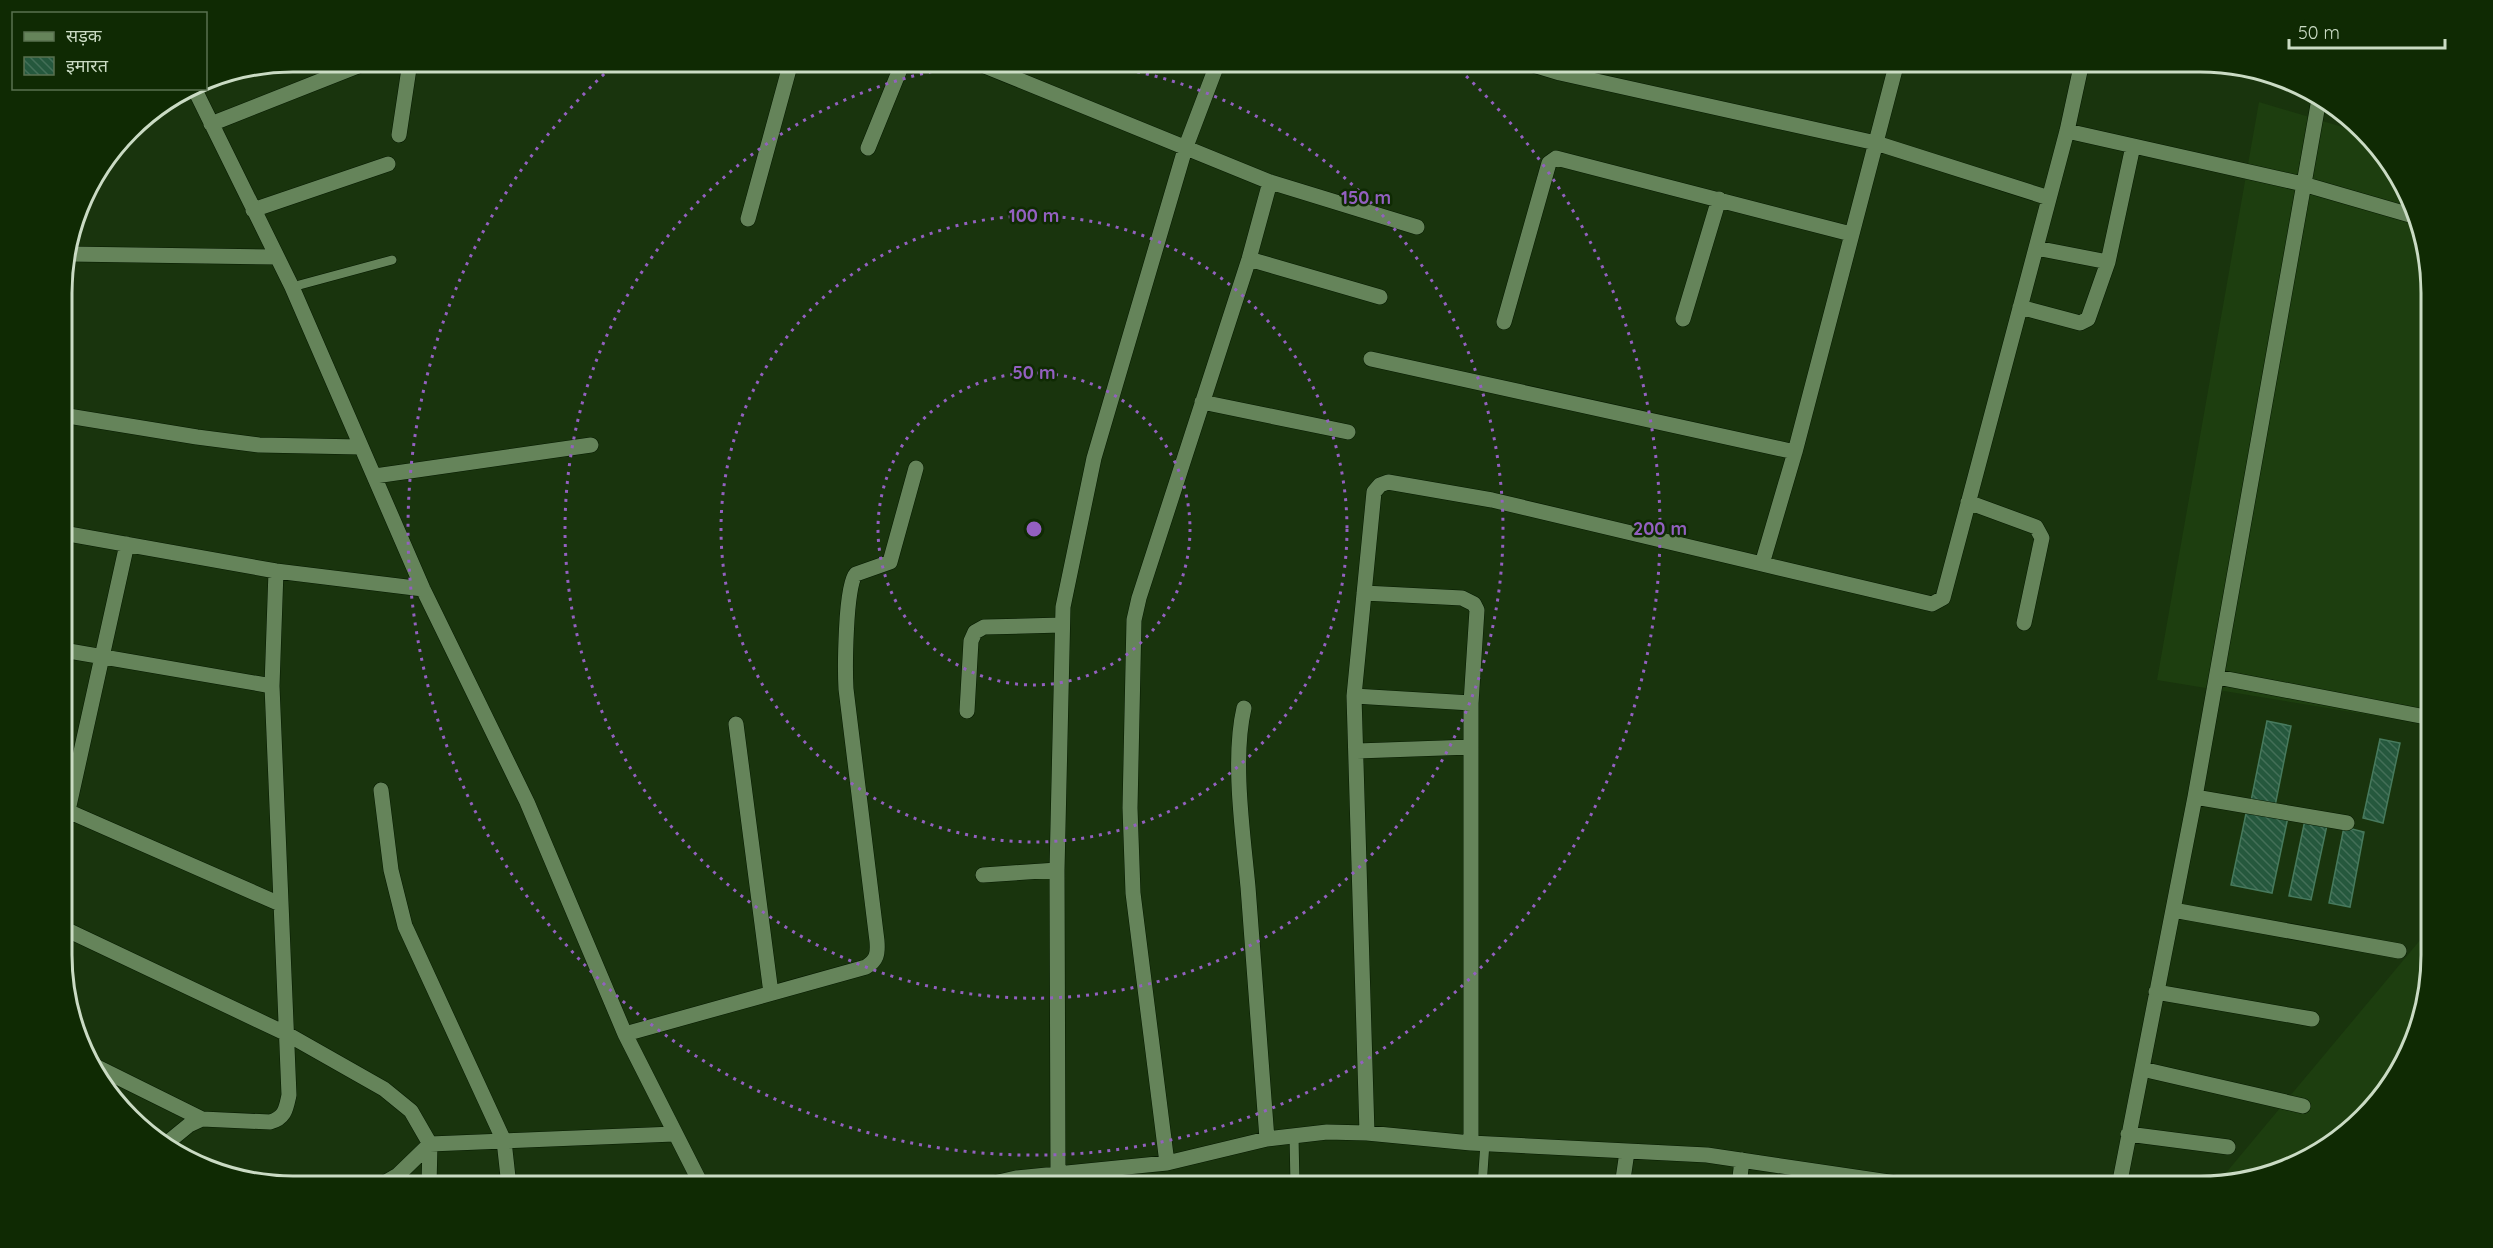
<svg xmlns="http://www.w3.org/2000/svg" width="2493" height="1248" viewBox="0 0 2493 1248" font-family="Quicksand,'Noto Sans Devanagari',sans-serif">
<defs>
<pattern id="building-back-hatch" width="6" height="6" patternUnits="userSpaceOnUse" patternTransform="scale(1.5)"><rect width="6" height="6" fill="#25583d"/><path d="M-1 5l2 2M0 0l6 6M5-1l2 2" fill="none" stroke="#436f57"/></pattern>
</defs>
<rect width="100%" height="100%" fill="#19340d"/>
<path fill="#1d3e0f" d="M2259 102 2359 132 2384 152 2414 205 2430 263 2431 725 2157 680Z
M2431 927V956L2408 1057 2374 1107 2329 1147 2275 1174 2215 1186Z"/>
<path fill="url(#building-back-hatch)" stroke="#477a5d" stroke-width="1.5" d="M2267 721 2291 726 2275 806 2251 801Z
M2380 739 2400 743 2383 823 2363 818Z
M2247 809 2288 817 2272 893 2231 885Z
M2305 820 2327 825 2311 900 2289 896Z
M2344 827 2364 832 2350 907 2329 903Z"/>
<g fill="none" stroke-linecap="round" stroke-linejoin="round">
<g stroke="#061a01" stroke-width="10">
<path id="service" d="M292 287 392 260
M1294 1135 1295 1186
M1482 1186 1485 1143"/>
</g>
<g stroke="#061a01" stroke-width="16">
<path id="minor" d="M975 62 1270 182 1417 227
M1523 62 1560 73 1876 143 2049 198
M194 88 292 287 423 589 527 802 625 1034 702 1186
M211 124 368 62
M2067 131 2303 184 2417 217
M399 135 410 62
M868 148 903 62
M253 210 388 164
M748 219 791 62
M2036 248 2108 262
M68 254 276 257
M1249 259 1380 297
M2020 307 2080 323 2088 319 2108 262 2133 146
M1683 319 1719 199
M1504 322 1549 163 1556 158 1851 234
M1371 359 1795 452
M1202 402 1348 432
M62 415 197 437 259 445 360 447
M375 476 591 445
M1968 502 2036 527 2042 538 2024 623
M63 533 276 571 423 589
M1762 564 1932 604 1943 598 2067 131 2082 62
M1364 593 1462 598 1474 604 1477 610 1471 703V1143
M63 650 272 686
M2217 677 2431 718
M1354 696 1471 703
M1244 708C1232 759 1243 834 1248 887 1255 971 1261 1055 1267 1139
M967 711 971 641 975 632 984 627 1062 625
M736 724 771 993
M1357 751 1471 747
M2195 797 2347 823
M63 809 280 904
M63 833 127 544
M983 875 1057 870
M2173 910 2399 951
M63 928 287 1034 384 1089 411 1111 430 1144 429 1186
M2156 992 2312 1019
M625 1034 866 967C877 960 878 954 877 941L846 689C845 671 845 585 856 574L890 562 916 468
M91 1064 202 1119
M2142 1069 2303 1106
M1367 1133 1354 696 1374 492 1380 485 1388 482 1492 500 1762 564 1795 452 1897 62
M2128 1134 2228 1147
M167 1143 189 1125 202 1119 270 1122C285 1118 286 1109 289 1095L272 686 276 571
M1167 1163 1133 893 1130 808 1134 620 1139 598 1249 259 1270 182
M1058 1174 1057 870 1063 607 1094 458 1185 149 1218 62
M700 1184 750 1186
M379 1186 398 1175 430 1144 504 1141 405 926 391 870 381 790
M509 1186 504 1141 674 1134
M981 1186 1016 1178 1167 1163 1267 1139 1327 1132 1367 1133 1471 1143 1707 1155 1916 1186
M1622 1186 1627 1152
M1739 1186 1742 1160
M2119 1186 2195 797 2319 99"/>
</g>
<use href="#service" stroke="#65845a" stroke-width="9"/>
<use href="#minor" stroke="#65845a" stroke-width="15"/>
</g>
<g fill="none" stroke="#9360c0" stroke-width="3" stroke-dasharray="3 6">
<circle cx="1034" cy="529" r="156"/>
<circle cx="1034" cy="529" r="313"/>
<path d="M1075 62A469 469 0 1 1 993 62"/>
<path d="M1453 64A626 626 0 1 1 615 64"/>
</g>
<path d="M0 0H2493V1248H0ZM293 72H2200A221 221 0 0 1 2421 293V955A221 221 0 0 1 2200 1176H293A221 221 0 0 1 72 955V293A221 221 0 0 1 293 72Z" fill="#0f2a03" fill-rule="evenodd"/>
<path fill="none" stroke="#cadbc4" stroke-width="3" d="M293 72H2200A221 221 0 0 1 2421 293V955A221 221 0 0 1 2200 1176H293A221 221 0 0 1 72 955V293A221 221 0 0 1 293 72Z"/>
<circle cx="1034" cy="529" r="9" fill="#9360c0" stroke="#0f2a03" stroke-width="3"/>
<g font-size="18" text-anchor="middle" font-weight="bold" fill="#9360c0" stroke="#0f2a03" stroke-width="5" stroke-linejoin="round" paint-order="stroke">
<text x="1366" y="204">150 m</text>
<text x="1034" y="222">100 m</text>
<text x="1034" y="379">50 m</text>
<text x="1660" y="535">200 m</text>
</g>
<rect x="12" y="12" width="195" height="78" fill="#0f2a03" stroke="#5a7150" stroke-width="1.5"/>
<rect x="24" y="32" width="30" height="9" fill="#65845a" stroke="#5a7150" stroke-width="1.5"/>
<text x="66" y="42" font-size="18" fill="#cadbc4">सड़क</text>
<rect x="24" y="57" width="30" height="18" fill="url(#building-back-hatch)" stroke="#5a7150" stroke-width="1.5"/>
<text x="66" y="72" font-size="18" fill="#cadbc4">इमारत</text>
<path d="M2289 39v9h156v-9" fill="none" stroke="#cadbc4" stroke-width="3"/>
<text x="2298" y="39" font-size="18" fill="#cadbc4" stroke="#0f2a03" stroke-width="4.5" paint-order="stroke">50 m</text>
</svg>
